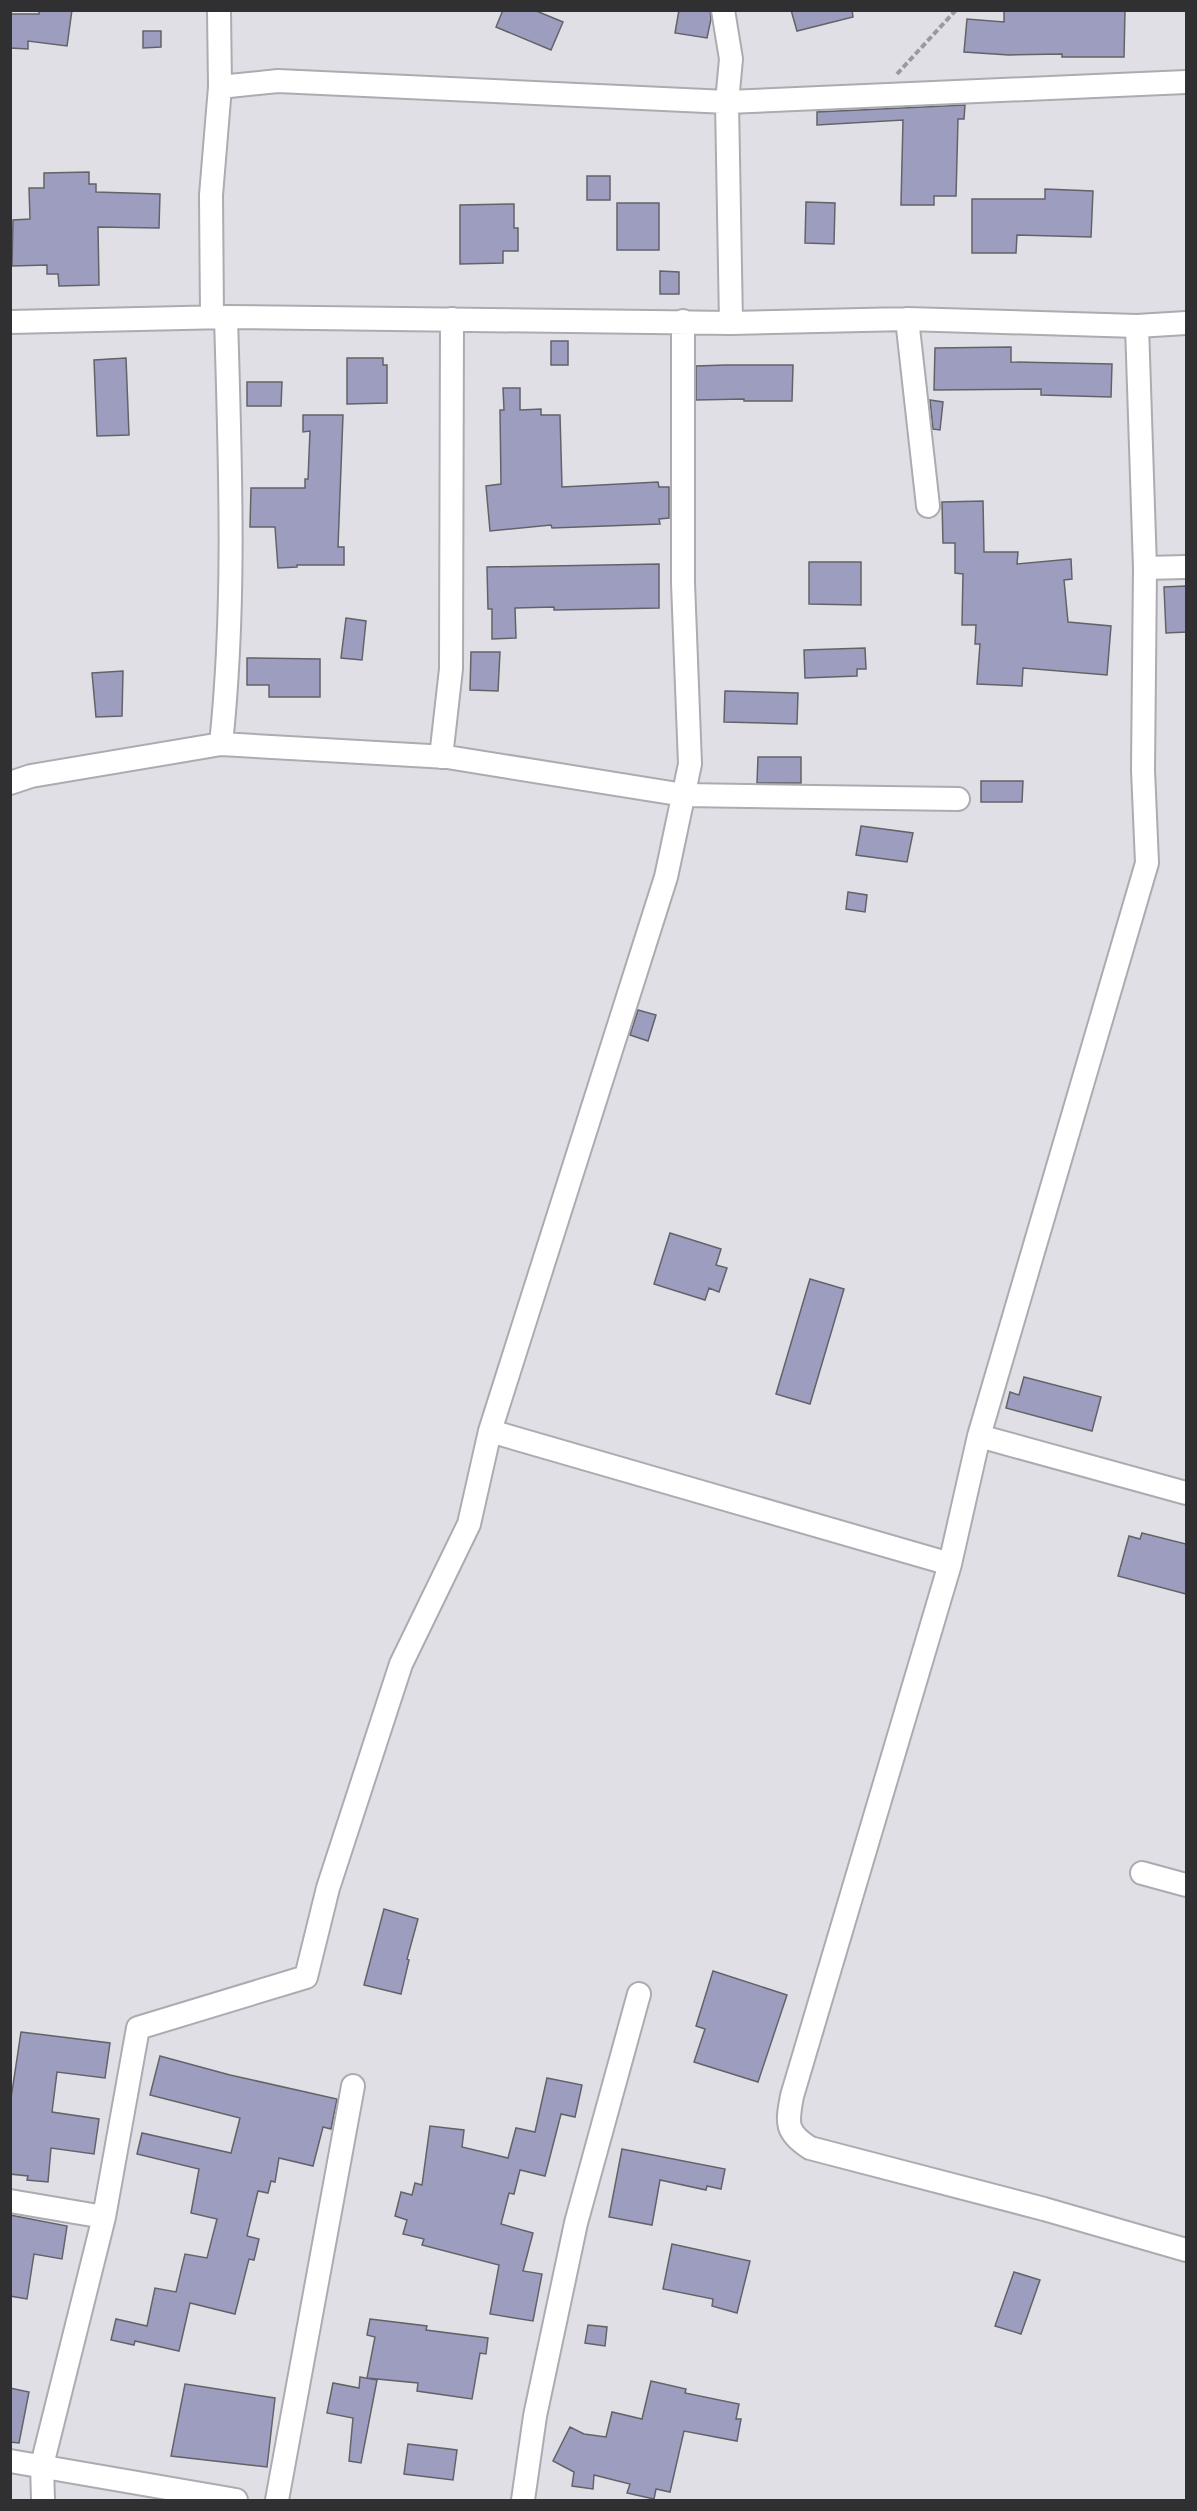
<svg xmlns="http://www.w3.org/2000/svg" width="1197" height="2511" viewBox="0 0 1197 2511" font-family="Roboto,sans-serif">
<rect width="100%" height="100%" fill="#e0dfe6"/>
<path fill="#9d9ebf" stroke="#626368" stroke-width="1.5" d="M39 10H72L67 46 28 41V49L10 48V14H39Z
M503 10H534L563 22 551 50 496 27Z
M679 10H710L711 19 707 38 675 33Z
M791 10H852L853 17 797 31Z
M1004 10H1125L1124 57H1062V54L1009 55 964 52 967 19 1004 22Z
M143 31H161V47L143 48Z
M965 105 964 119H958L956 196H934V205H901L903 120 817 125V112Z
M89 172V184H96V192L160 194 159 228 98 227 99 285 59 286 58 274H47V265L12 266 13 220 30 219 29 188H44V173Z
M587 176H610V200H587Z
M1045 189 1093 191 1091 237 1017 235 1016 253H972V199H1045Z
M806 202 835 203 834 244 805 243Z
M617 203H659V250H617Z
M514 204V228H518V251H503V263L460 264V205Z
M660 271 679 272V294H660Z
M551 341H568V365H551Z
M1011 347V362L1112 364 1111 397 1041 395V389L934 390 935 348Z
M126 358 129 435 97 436 94 360Z
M347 358H383V365H387V403L347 404Z
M726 365H793L792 401H744V399L696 400V366Z
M247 382H282L281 406H247Z
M503 388H520V410L541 409V415H560L562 487 658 482 659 487H669V518L659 519 660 524 552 528 551 525 490 531 486 486 501 484 500 410H504Z
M930 400 943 402 940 430 933 429Z
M303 415H343L338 547H344V565H297V567L278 568 275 527H250L251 488H305V479H308L310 431 303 432Z
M983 501 984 552H1018L1017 564 1071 559 1072 579 1064 580 1068 622 1111 626 1107 675 1023 668 1022 686 977 684 980 644H975L976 625H962L963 574 955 573V543H943L942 502Z
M809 562H861V605L809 604Z
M659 564V608L554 610V607L515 608 516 638 492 639V609H488L487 567Z
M1186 586V632L1166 633 1164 587Z
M346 618 366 621 362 660 341 658Z
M865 648 866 669H857V676L805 678 804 650Z
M471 652H500L498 691 470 690Z
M247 658 320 659V697H269V685H247Z
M123 671 122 716 96 717 92 673Z
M725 691 798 693 797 724 724 722Z
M758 757H801V783H757Z
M981 781H1023L1022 802H981Z
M861 826 913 833 907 862 856 855Z
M848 892 867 895 865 912 846 909Z
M638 1010 656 1015 648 1041 630 1035Z
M670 1233 721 1249 716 1265 727 1268 719 1292 709 1288 705 1300 654 1284Z
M810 1279 844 1289 810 1404 776 1394Z
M1024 1377 1101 1397 1092 1431 1006 1408 1010 1392 1019 1395Z
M1142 1533 1186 1544V1594L1118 1576 1129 1536 1140 1539Z
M384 1909 418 1919 407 1959 409 1960 401 1994 364 1985Z
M713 1971 787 1995 758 2082 694 2062 705 2029 696 2026Z
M21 2032 110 2043 105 2078 57 2072 52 2112 99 2119 94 2154 51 2148 48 2182 27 2180 28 2176 10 2174V2105Z
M160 2056 230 2075 337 2099 331 2129 323 2127 313 2166 279 2158 275 2182 271 2181 268 2193 258 2191 247 2236 259 2239 254 2260 249 2259 235 2314 190 2303 179 2351 135 2341 134 2345 111 2340 116 2319 147 2326 155 2288 176 2292 185 2254 207 2258 217 2219 191 2213 199 2169 137 2154 142 2133 231 2153 240 2118 150 2095Z
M547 2078 582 2085 575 2117 561 2114 545 2176 520 2170 514 2194 509 2193 501 2224 533 2233 523 2271 542 2274 533 2321 490 2314 499 2265 422 2245 424 2239 403 2234 407 2220 395 2216 401 2192 412 2195 415 2183 422 2185 430 2126 464 2130 462 2147 508 2158 516 2128 535 2132Z
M622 2149 725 2169 721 2189 707 2186 706 2190 660 2180 652 2225 609 2217Z
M10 2215 67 2226 62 2259 34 2254 27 2299 10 2296Z
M672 2244 750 2261 737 2313 712 2306 713 2299 663 2289Z
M1014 2272 1040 2280 1021 2334 995 2326Z
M370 2319 427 2326 426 2330 488 2338 486 2354 480 2353 472 2399 417 2391 418 2383 367 2378 375 2337 367 2335Z
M588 2325 607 2327 605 2346 585 2343Z
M360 2377 377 2380 361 2463 349 2461 353 2418 327 2413 333 2383 359 2388Z
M651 2381 686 2389 685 2393 739 2404 736 2419H741L737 2441 684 2431 670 2492 656 2489 654 2499 627 2493 630 2484 594 2475 593 2489 572 2486 574 2472 553 2461 570 2427 584 2434 606 2437 612 2412 642 2419Z
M185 2384 275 2398 267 2467 171 2456Z
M10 2388 29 2392 19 2443 10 2442Z
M408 2444 457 2450 453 2480 404 2474Z"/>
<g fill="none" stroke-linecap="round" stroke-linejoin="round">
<g stroke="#acabb1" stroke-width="26">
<path id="minor" d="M723 10 731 59 727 102 731 323
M220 87 278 81 727 102 1186 82
M212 317 211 195 220 87 219 10
M907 319 928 506
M683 321V583L690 764 666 877 490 1431 950 1564
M10 322 226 317 731 323 907 319 1137 326 1186 323
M1137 326 1145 568 1143 770 1147 863 979 1436 950 1564 792 2096C787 2123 785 2132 810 2148L1044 2209 1186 2250
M1145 568 1186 567
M221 744C236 602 230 460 226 317
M441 757 451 669 452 319
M10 783 31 776 221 744 447 757 684 795 958 799
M979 1436 1186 1493
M1142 1873 1186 1885
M10 2201 104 2217
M10 2461 236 2500
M43 2500 42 2465 104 2217 138 2028 306 1977 328 1888 401 1664 469 1524 490 1431
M277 2500 353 2086
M523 2500 535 2416 576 2223 639 1994"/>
</g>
<path stroke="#9a999e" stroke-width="4" stroke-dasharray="6 3" stroke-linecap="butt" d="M897 74 956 10"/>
<use href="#minor" stroke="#fff" stroke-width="22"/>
</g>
<rect width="1197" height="2511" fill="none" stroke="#303032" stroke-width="24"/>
</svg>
